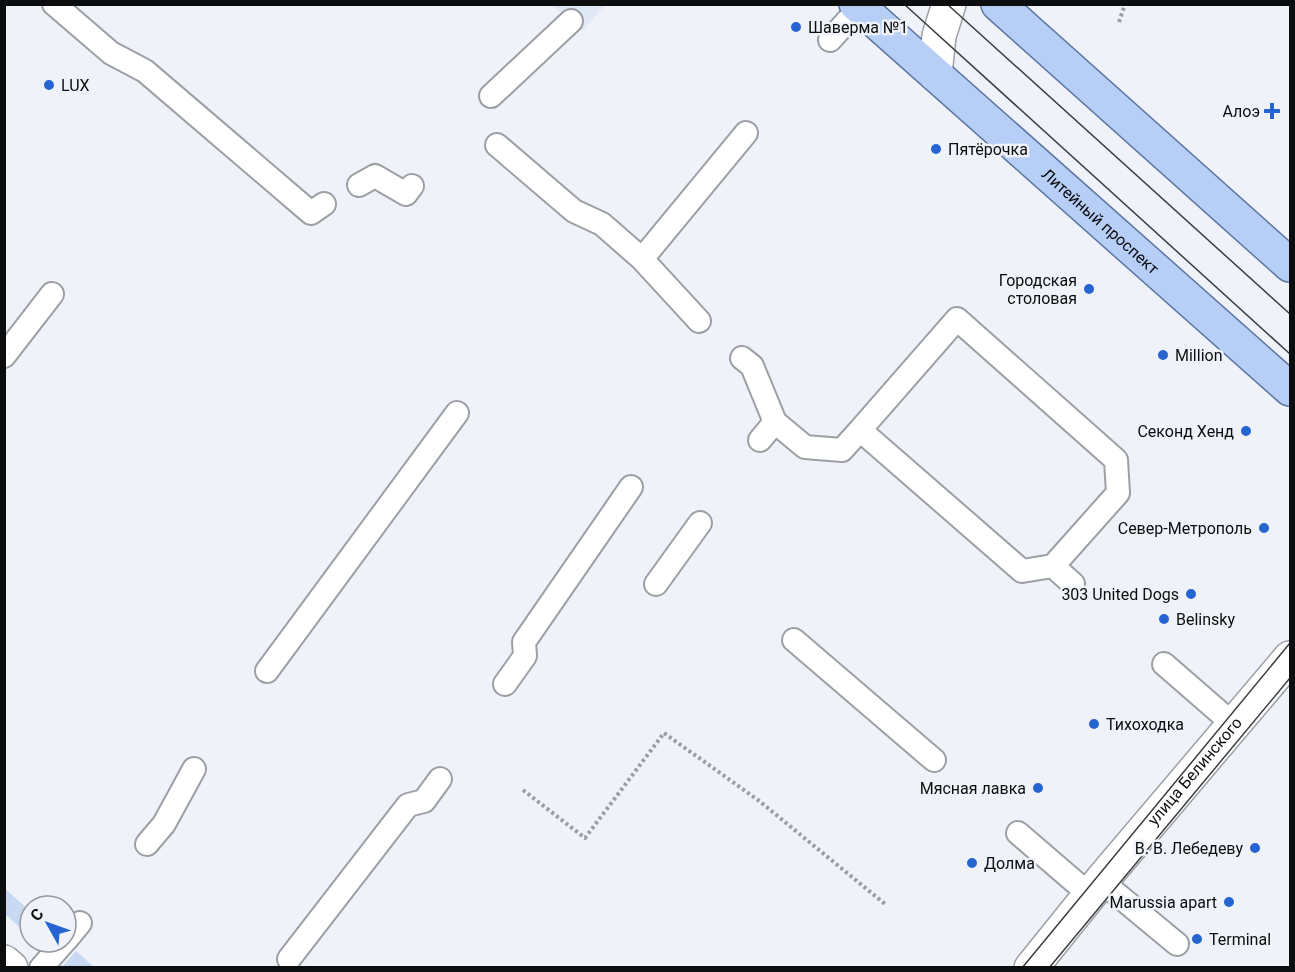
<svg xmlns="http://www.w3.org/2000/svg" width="1295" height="972" viewBox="0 0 1295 972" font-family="Roboto,sans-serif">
<rect width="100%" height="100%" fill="#eff2f8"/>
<path fill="#e0e8f5" d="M552 5H605L582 31Z"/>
<path fill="#c9d9f4" d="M4 888 30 911V937L5 914Z
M76 951 94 967H62Z"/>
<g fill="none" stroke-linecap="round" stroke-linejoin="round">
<g stroke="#9ca0a5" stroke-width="26">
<path id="service" d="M54 4 111 53 145 71 311 213 324 204
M830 40 860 7
M491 96 571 21
M497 145 574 211 602 224 642 259 699 321
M359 185 375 176 406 194 412 186
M642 259 746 133
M957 319 1116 460 1118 493 1053 566 1022 571 860 430Z
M4 356 52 294
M742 358 752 366 775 422 805 447 842 450 860 430
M760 440 775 422
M1053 566 1073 584
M656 584 700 523
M794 640 934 760
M1164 664 1233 724
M267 671 457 413
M505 684 525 656 524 642 631 487
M1018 833 1090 895
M147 844 164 824 194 769
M1101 881 1177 944
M66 940 80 923
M289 959 408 805 424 801 440 779
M41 968 64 942"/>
</g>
<g stroke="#9ca0a5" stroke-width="36">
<path id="minor" d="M4 962 11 968"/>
</g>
<g stroke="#9ca0a5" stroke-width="36">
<path id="tertiary" d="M935 74 939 36 949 4"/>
</g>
<g stroke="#9ca0a5" stroke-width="36">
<g id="secondary">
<path id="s1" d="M1031 968 1101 881 1290 658"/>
</g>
</g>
<g stroke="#5c76a2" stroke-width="36">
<g id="primary">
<path id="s2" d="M856 4 1290 389"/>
<path d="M998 4 1290 265"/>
</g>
</g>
<path stroke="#9b9da1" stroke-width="4" stroke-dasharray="3 3" stroke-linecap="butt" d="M1119 22 1125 4
M523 790 585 838 664 733 758 800 885 904"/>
<use href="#service" stroke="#fff" stroke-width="22"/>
<use href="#minor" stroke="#fff" stroke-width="33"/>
<use href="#tertiary" stroke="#fff" stroke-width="33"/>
<use href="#secondary" stroke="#fff" stroke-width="33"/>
<use href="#primary" stroke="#b7cef7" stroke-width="33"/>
<path stroke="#3c3d40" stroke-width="1.5" d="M904 4 1290 354
M947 4 1290 314
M1022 968 1290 643
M1049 968 1290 678"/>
</g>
<g fill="#2665d1" stroke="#eff2f8" stroke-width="2">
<circle cx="796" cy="27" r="6"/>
<circle cx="49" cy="85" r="6"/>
<path d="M1269 102h6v6h6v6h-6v6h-6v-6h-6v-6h6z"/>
<circle cx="936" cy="149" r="6"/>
<circle cx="1089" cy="289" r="6"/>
<circle cx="1163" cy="355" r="6"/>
<circle cx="1246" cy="431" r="6"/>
<circle cx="1264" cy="528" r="6"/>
<circle cx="1191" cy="594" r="6"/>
<circle cx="1164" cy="619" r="6"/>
<circle cx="1094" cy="724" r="6"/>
<circle cx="1038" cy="788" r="6"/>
<circle cx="1255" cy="848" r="6"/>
<circle cx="972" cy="863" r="6"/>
<circle cx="1229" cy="902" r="6"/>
<circle cx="1197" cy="939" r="6"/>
</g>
<g text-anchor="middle" stroke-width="5" stroke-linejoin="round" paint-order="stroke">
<g font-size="16" fill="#0c0d0f" stroke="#eff2f8" text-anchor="start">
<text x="808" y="33">Шаверма №1</text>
<text x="61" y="91">LUX</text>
<text x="1260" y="117" text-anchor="end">Алоэ</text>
<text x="948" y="155">Пятёрочка</text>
<text x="1077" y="286" text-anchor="end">Городская<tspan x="1077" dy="18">столовая</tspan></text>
<text x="1175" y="361">Million</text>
<text x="1234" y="437" text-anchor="end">Секонд Хенд</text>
<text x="1252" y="534" text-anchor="end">Север-Метрополь</text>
<text x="1179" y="600" text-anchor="end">303 United Dogs</text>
<text x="1176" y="625">Belinsky</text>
<text x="1106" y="730">Тихоходка</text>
<text x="1026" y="794" text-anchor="end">Мясная лавка</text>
<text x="1243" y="854" text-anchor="end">В. В. Лебедеву</text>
<text x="984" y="869">Долма</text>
<text x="1217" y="908" text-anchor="end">Marussia apart</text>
<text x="1209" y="945">Terminal</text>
</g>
<g font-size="16" fill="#0c0d0f" stroke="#eff2f8">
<text dy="6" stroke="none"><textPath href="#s2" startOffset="327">Литейный проспект</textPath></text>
<text dy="6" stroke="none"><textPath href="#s1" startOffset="256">улица Белинского</textPath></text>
</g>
</g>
<rect width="1295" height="972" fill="none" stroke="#0c0d0f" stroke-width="12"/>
<g transform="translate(48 924) rotate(310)"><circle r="28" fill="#eff2f8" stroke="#94969b" stroke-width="1.5"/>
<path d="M0-4.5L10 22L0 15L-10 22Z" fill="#2665d1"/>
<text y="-9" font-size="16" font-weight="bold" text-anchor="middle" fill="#0c0d0f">С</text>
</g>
</svg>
